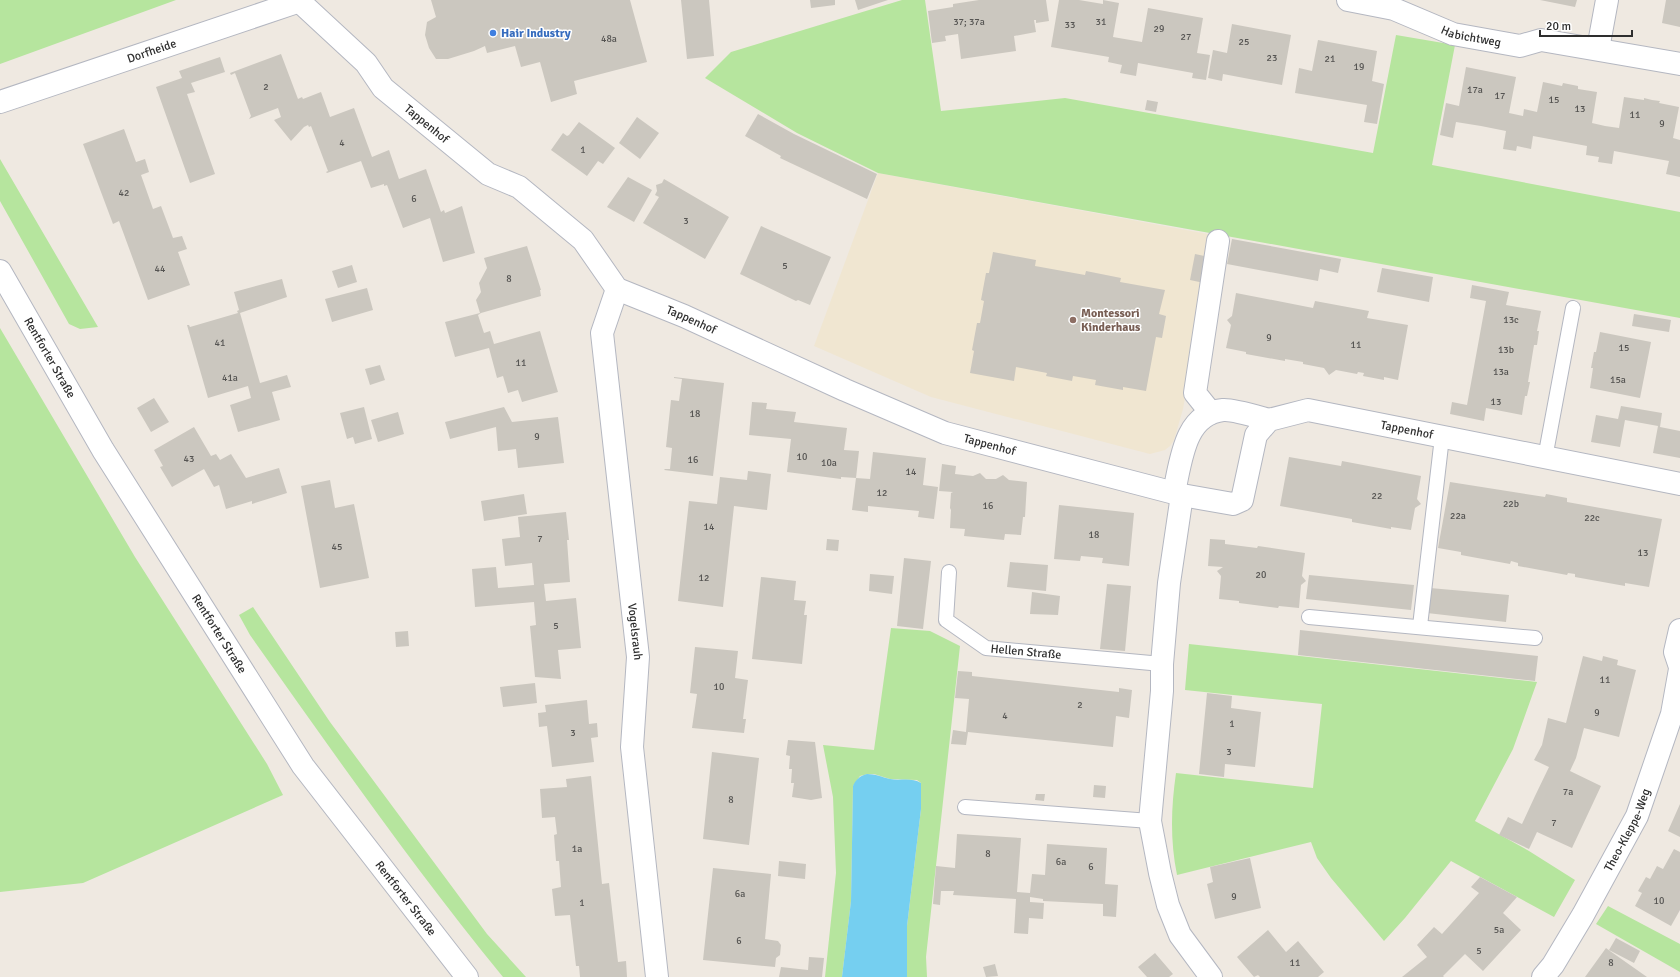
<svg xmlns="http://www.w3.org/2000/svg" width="1680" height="977" viewBox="0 0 1680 977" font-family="Signika,sans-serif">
<rect width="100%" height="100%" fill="#efe9e1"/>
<path fill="#f0e6d1" d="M878 173 1213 235 1183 409 1174 440 1170 446 1165 450 1150 454 931 397 814 346Z"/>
<path fill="#b6e59e" d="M0 0H176L0 64Z
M902 0H925L941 111 1065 98 1373 153 1396 35 1455 45 1432 165 1680 212V318L878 173 797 133 705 78 731 52Z
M0 159 98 327 80 329 69 324 0 201Z
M0 328 135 557 267 764 283 795 83 883 0 892Z
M253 607 330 722 487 934 526 977H503C413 867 332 751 250 635L239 615Z
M891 628 930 631 960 646 926 957 927 977H907V926L921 809V783L917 780 890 779 874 774H868L860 776 853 786 851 901 842 977H825L836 873 833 797 823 745 874 750Z
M1189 644 1537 682 1513 749 1475 821 1529 851 1575 880 1554 917 1451 861 1405 918 1384 941 1331 878 1317 858 1311 842 1177 875C1170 840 1171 808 1176 773L1313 788 1322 704 1185 690Z
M1608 906 1680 944V972L1596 924Z"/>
<path fill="#75cff0" d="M867 774C875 774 882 777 890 779 900 781 912 777 921 783V809L907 926V977H842L851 901 853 786C856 779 860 776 867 774Z"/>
<path fill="#cbc7bf" d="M431 0H630L647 62 574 81 577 94 551 102 540 62 521 67 515 46 487 53 485 46 474 51 448 59H436L429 48 425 35 427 22 436 17Z
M681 0H709L714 56 687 59Z
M810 0H835V5L811 8Z
M855 0H888L858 10Z
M979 0H1046L1049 21 1036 23V20H1034L1036 32 1014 36 1016 51 961 59 958 34 945 36 946 41 932 43 928 11 953 7V4Z
M1059 0H1079L1103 4V0L1119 3 1113 37 1142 42 1148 8 1203 18 1197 53 1210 55 1206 80 1192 78 1193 73 1138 63 1136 76 1120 73 1122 65 1108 62 1109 57 1051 47Z
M1540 0H1577L1575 7Z
M1666 0H1680V27L1662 23Z
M1232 24 1291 35 1282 85 1223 74 1222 81 1208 78 1213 50 1227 53Z
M1318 40 1377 51 1372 81 1384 84 1377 124 1364 122 1367 105 1295 93 1299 68 1312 71Z
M281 54 298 99 302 97 303 99 321 92 330 117 354 108 372 157 389 150 399 179 426 169 441 212 444 210 445 213 462 206 475 253 443 262 430 218 403 228 387 185 384 186V184L371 188 361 161 327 173 326 172 328 171 311 126 309 127 308 125 304 127 291 141 274 120 281 117 278 108 249 119 251 116 235 73 231 75 230 73Z
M220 57 225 72 191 83 195 92 187 94 215 174 190 183 156 87 182 78 179 71Z
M1466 67 1516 77 1509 113 1523 116 1524 109 1537 112 1543 82 1562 86 1563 83 1578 86V89L1597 92 1592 123 1605 126 1619 128 1624 97 1644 100V98L1652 100 1660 101 1659 103 1679 107 1673 138 1680 140V177L1666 174 1669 161 1614 151 1612 164 1598 162 1599 157 1586 155 1587 146 1533 136 1531 149 1517 146 1516 151 1503 149 1506 131 1481 126 1456 122 1453 138 1440 135 1446 103 1459 106Z
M1147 100 1158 102 1156 112 1145 110Z
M758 114 794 134 877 174 867 199 780 158 781 156 745 136Z
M637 117 659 133 640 159 619 143Z
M579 122 615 148 603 164 598 161 587 176 551 150 563 133 567 136 569 135Z
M124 129 136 162 145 159 149 172 141 175 153 209 161 206 173 238 182 236 187 249 178 252 190 285 148 300 119 221 113 224 83 144Z
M628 177 652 190 634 222 607 207Z
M664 179 729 217 705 259 643 223 659 197 655 195 657 191 656 185 662 183Z
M761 226 831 257 810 305 798 300 796 301 740 274Z
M1232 239 1341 259 1338 273 1320 269 1318 281 1227 264Z
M527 246 541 290H540L541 296 481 313 478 315 484 333 490 331 494 344 540 331 558 392 522 402 518 390 508 393 503 376 497 378 489 348 455 357 445 322 480 313 476 300 481 292 479 283 487 268 484 258Z
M993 252 1036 260 1035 266 1085 275 1086 271 1121 278 1120 282 1165 290 1159 314 1166 316 1162 338 1156 337 1146 391 1123 387V390L1095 385 1096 380 1073 376 1072 381 1046 376 1047 373 1016 367 1014 381 970 373 974 351 972 350 977 323H980L984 301 981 300 986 273H989Z
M1195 254 1209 257 1204 283 1190 280Z
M352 265 357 282 338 288 332 271Z
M1382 268 1433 277 1429 302 1377 292Z
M282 279 287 297 240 313 260 383 287 375 291 387 272 392 280 420 238 432 230 405 251 398 248 386 208 398 187 325H189L190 327 238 313 237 311 239 310 234 292Z
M1472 285 1509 292 1506 305 1541 311 1537 331H1539L1537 345H1534L1528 382H1530L1527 396H1525L1522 415 1486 408 1484 421 1450 414 1452 402 1467 405 1486 301 1470 298Z
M367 288 373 310 332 322 325 299Z
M1236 293 1313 308 1315 301 1369 311 1367 318 1408 325 1398 380 1384 377V380L1363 376 1364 373 1358 372 1357 374 1336 370 1329 375 1324 368 1303 364V362L1285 359V361L1246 354V352L1226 348 1231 325 1227 320 1232 316Z
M1634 314 1671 320 1669 332 1632 326Z
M1600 332 1651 342 1640 398 1590 388 1593 368H1591L1594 352H1596Z
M380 365 385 380 370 385 365 369Z
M674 377 724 383 713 476 664 470 665 469H670L672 448 666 447 671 400 679 401 682 379 674 378Z
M154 398 169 422 151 432 137 408Z
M752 402 767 403 766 409 796 412 794 422 847 428 844 450 859 451 856 478 841 477V479L787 472 791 439 749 435Z
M1621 406 1662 413 1660 427 1680 431V458L1653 453 1658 426 1625 420 1620 447 1591 442 1596 415 1618 419Z
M364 407 372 439 355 444 353 437 347 439 340 413Z
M504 407 512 422 558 417 564 463 518 468 516 449 498 451 496 427 450 439 445 422Z
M398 412 404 434 378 442 371 420Z
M194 427 211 456 216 454 220 460 231 454 246 478 279 468 287 493 252 504V501L226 509 219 485 214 487 204 469 172 487 160 467 163 466 154 450Z
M873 452 926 458 923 485 938 487 934 519 918 517 919 511 868 506V512L852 510 856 478 870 479Z
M1289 457 1341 466 1342 461 1421 476 1417 499 1421 504 1415 508 1411 530 1391 527V529L1352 522V519L1280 506Z
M942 464 956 466 955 474 973 476 980 473 986 479H996L1003 475 1009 480 1027 482 1025 517H1023L1021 535 1005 534 1004 540 964 536 965 529 950 528 951 510 950 508 951 493 953 492 939 491Z
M748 471 771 474 767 510 734 506 723 607 678 601 689 501 717 504 720 477 747 480Z
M330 480 335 508 354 504 369 578 320 588 301 486Z
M1450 482 1545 497 1546 494 1567 498V502L1662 519 1649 587 1625 583V586L1575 577V574L1568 573 1567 575 1518 566V563L1511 561 1510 564 1461 555V552L1438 548Z
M524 494 527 514 484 521 481 501Z
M1059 505 1134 513 1129 566 1102 563 1103 558 1081 556 1080 561 1054 559Z
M566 512 569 540H567L570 582 544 584 546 601 576 598 581 648 558 650 561 679 535 677 530 626 536 625 534 602 475 607 472 569 496 567 498 588 534 585 532 563 505 566 502 539 520 537 518 517Z
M827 539 839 540 838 551 826 550Z
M1210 539 1225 540V544L1257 548 1258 546 1305 553 1302 576 1306 581 1301 585 1299 608 1279 606 1278 608 1239 603V601L1219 599 1221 576 1217 571 1223 567 1208 566Z
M904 558 931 561 923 629 897 626Z
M1010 562 1048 565 1046 591 1007 587Z
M870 574 894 576 892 594 869 591Z
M1309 575 1414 585 1411 610 1306 599Z
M761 577 796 581 794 600 806 601 804 615H807L802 664 752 659Z
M1107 584 1131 586 1125 651 1100 649Z
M1430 588 1509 595 1506 622 1427 613Z
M1032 592 1060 596 1058 615 1030 614Z
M1300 630 1538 656 1535 681 1298 655Z
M408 631 409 646 396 647 395 632Z
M695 647 738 651 735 678 748 680 743 719H746L744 733 692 728 697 694 690 693Z
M1583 656 1602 661 1603 656 1618 660 1617 665 1636 670 1619 737 1584 728 1576 758 1570 771 1601 786 1572 848 1537 832 1529 849 1499 835 1508 817 1522 824 1535 796 1549 767 1534 760 1542 745 1548 718 1566 723Z
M958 671 972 672V676L1119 692V688L1132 690 1129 718 1116 716 1113 747 968 732 966 745 951 744 953 730 966 732 969 699 955 698Z
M535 683 537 703 503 707 500 687Z
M1207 693 1232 696 1231 708 1261 712 1255 767 1225 764 1224 777 1199 774Z
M587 700 589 724 597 723 598 737 591 738 594 762 552 767 547 726 539 727 538 713 546 712 545 705Z
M788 740 815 742 822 798 811 800 792 797 794 783H791L792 769H789L790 756 786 755Z
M712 752 759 758 749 845 703 839Z
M591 776 602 884 609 883 618 962 626 961 627 977H580L579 966H576L570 915 555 916 552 889 561 887 559 861H556L554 835 557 834 555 817 542 818 540 789 567 787 566 779Z
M1094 785 1106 786 1105 798 1093 797Z
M1036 794H1045L1044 801 1035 800Z
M1680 804V837L1668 831Z
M957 834 1021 838 1017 892 1030 893 1032 874 1045 875 1047 844 1107 848 1105 884 1118 885 1116 917 1103 916V904L1043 901V899L1030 897V902L1044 903 1043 919 1029 918 1028 934 1014 933 1016 899 953 895 954 891H941L940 905 933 904 936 866 955 868Z
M1674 849 1680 852V910L1671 926 1635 906 1642 893 1638 891 1646 877 1650 879 1657 866 1663 869Z
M1250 858 1261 908 1215 919 1207 884 1213 882 1210 867Z
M779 861 806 864 805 879 778 876Z
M713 868 771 874 765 939 778 941 781 945 780 955 776 958 775 967 703 960Z
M1480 877 1517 897 1503 913 1521 930 1483 971 1465 954 1443 976 1444 977H1402L1427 957 1417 945 1434 927 1442 934 1479 893 1471 887Z
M1268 930 1286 952 1298 941 1324 972 1318 977H1260L1258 975 1254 977 1237 957Z
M1616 938 1640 951 1634 963 1609 950Z
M1606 948 1610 951 1647 977H1585Z
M1155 953 1173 974 1169 977H1147L1138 967Z
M809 957 824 958 822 977H779L781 967 808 970Z
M995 964 998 976 986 977 983 967Z"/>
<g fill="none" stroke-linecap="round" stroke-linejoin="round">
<g stroke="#b4b7c1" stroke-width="16">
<g id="lane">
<path d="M1545 458 1573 308"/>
<path id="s1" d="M949 572 946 620 986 648 1162 664"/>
<path d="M1309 617 1535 638"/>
<path d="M1420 626 1442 437"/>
<path d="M965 807 1150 821"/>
</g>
</g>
<g stroke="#b4b7c1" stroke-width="24">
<g id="street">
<path id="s2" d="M1348 0 1394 9 1453 34 1520 46 1541 40 1680 64"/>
<path id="s3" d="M299 1 366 63 383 88 488 174 519 187 583 240 617 289 684 316 845 390 945 433 1182 495 1233 504 1242 500 1256 435 1269 420 1308 410 1680 484"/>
<path d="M1598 49 1607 0"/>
<path id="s4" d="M0 102 303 0"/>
<path id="s5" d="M617 289 602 333 638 657 632 747 657 977"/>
<path d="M1211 413 1195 393 1218 241"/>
<path d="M1174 492C1181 462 1184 414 1223 410 1233 409 1258 417 1269 420"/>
<path d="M1182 495 1169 583 1162 664V691L1150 821 1160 873 1168 905 1180 935 1211 977"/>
<path d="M1680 630 1675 652 1680 667"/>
<path id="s6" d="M1543 977 1553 965 1583 915 1637 816 1672 714 1680 669"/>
</g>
</g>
<g stroke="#b4b7c1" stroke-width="24">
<g id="secondary">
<path id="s7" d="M0 271 103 450 303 766 467 977"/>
</g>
</g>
<use href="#lane" stroke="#fff" stroke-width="14"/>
<use href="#street" stroke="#fff" stroke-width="22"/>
<use href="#secondary" stroke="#fff" stroke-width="22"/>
</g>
<circle fill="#3f7fe0" stroke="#fff" stroke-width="1.5" cx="493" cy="33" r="4"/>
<circle fill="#8d6e63" stroke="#fff" stroke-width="1.5" cx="1073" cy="320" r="4"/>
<g text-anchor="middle" stroke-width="3" stroke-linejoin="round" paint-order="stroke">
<g font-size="10" fill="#555452">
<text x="969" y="25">37; 37a</text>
<text x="1101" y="25">31</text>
<text x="1070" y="28">33</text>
<text x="1159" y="32">29</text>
<text x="1186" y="40">27</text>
<text x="609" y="42">48a</text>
<text x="1244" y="45">25</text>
<text x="1272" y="61">23</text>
<text x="1330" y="62">21</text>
<text x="1359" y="70">19</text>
<text x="266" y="90">2</text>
<text x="1475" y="93">17a</text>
<text x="1500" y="99">17</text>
<text x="1554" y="103">15</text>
<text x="1580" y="112">13</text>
<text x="1635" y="118">11</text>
<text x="1662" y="127">9</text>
<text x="342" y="146">4</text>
<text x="583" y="153">1</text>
<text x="124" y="196">42</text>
<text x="414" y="202">6</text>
<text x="686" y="224">3</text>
<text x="785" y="269">5</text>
<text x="160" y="272">44</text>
<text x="509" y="282">8</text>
<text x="1511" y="323">13c</text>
<text x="1269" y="341">9</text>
<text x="220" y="346">41</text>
<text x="1356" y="348">11</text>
<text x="1624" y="351">15</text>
<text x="1506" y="353">13b</text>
<text x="521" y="366">11</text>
<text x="1501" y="375">13a</text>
<text x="230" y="381">41a</text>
<text x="1618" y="383">15a</text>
<text x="1496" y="405">13</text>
<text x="695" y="417">18</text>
<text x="537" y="440">9</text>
<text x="802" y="460">10</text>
<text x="189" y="462">43</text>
<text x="693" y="463">16</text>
<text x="829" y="466">10a</text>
<text x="911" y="475">14</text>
<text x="882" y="496">12</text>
<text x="1377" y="499">22</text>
<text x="1511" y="507">22b</text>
<text x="988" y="509">16</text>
<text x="1458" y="519">22a</text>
<text x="1592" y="521">22c</text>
<text x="709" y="530">14</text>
<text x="1094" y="538">18</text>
<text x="540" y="542">7</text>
<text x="337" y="550">45</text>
<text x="1643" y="556">13</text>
<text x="1261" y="578">20</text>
<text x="704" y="581">12</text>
<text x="556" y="629">5</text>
<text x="1605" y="683">11</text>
<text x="719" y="690">10</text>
<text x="1080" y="708">2</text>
<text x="1597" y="716">9</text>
<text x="1005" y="719">4</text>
<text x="1232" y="727">1</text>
<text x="573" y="736">3</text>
<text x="1229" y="755">3</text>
<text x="1568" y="795">7a</text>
<text x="731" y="803">8</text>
<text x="1554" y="826">7</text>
<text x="577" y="852">1a</text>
<text x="988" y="857">8</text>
<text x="1061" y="865">6a</text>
<text x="1091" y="870">6</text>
<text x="740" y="897">6a</text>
<text x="1234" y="900">9</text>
<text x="1659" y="904">10</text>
<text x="582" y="906">1</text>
<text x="1499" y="933">5a</text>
<text x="739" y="944">6</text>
<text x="1479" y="954">5</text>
<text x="1295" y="966">11</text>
<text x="1611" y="966">8</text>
</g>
<g font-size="12" font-weight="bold" fill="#366cbe" stroke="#fff" text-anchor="start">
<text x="501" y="37">Hair Industry</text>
</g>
<g font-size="12" fill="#2e2e2e" stroke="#fff">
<text dy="4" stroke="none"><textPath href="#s2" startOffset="129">Habichtweg</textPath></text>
<text dy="4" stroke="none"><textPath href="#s4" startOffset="160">Dorfheide</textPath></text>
<text dy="4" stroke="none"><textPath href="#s3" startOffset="178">Tappenhof</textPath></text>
<text dy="4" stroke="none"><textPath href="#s3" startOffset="514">Tappenhof</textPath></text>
<text dy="4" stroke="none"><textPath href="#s7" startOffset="100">Rentforter Straße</textPath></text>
<text dy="4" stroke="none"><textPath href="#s3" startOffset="1326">Tappenhof</textPath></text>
<text dy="4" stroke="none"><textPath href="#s3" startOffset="838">Tappenhof</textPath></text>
<text dy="4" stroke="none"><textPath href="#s5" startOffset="347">Vogelsrauh</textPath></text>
<text dy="4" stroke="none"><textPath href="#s7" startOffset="424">Rentforter Straße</textPath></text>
<text dy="4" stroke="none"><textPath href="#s1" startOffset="137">Hellen Straße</textPath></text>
<text dy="4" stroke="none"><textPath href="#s6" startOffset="170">Theo-Kleppe-Weg</textPath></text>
<text dy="4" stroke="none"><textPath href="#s7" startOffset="748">Rentforter Straße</textPath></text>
</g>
<g font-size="12" font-weight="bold" fill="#785e54" stroke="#fff" text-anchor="start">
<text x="1081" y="317">Montessori<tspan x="1081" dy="14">Kinderhaus</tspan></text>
</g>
</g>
<path d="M1540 30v6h92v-6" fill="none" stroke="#2e2e2e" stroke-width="2"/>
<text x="1546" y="30" font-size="12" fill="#2e2e2e" stroke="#ffffff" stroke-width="3" paint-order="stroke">20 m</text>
</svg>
